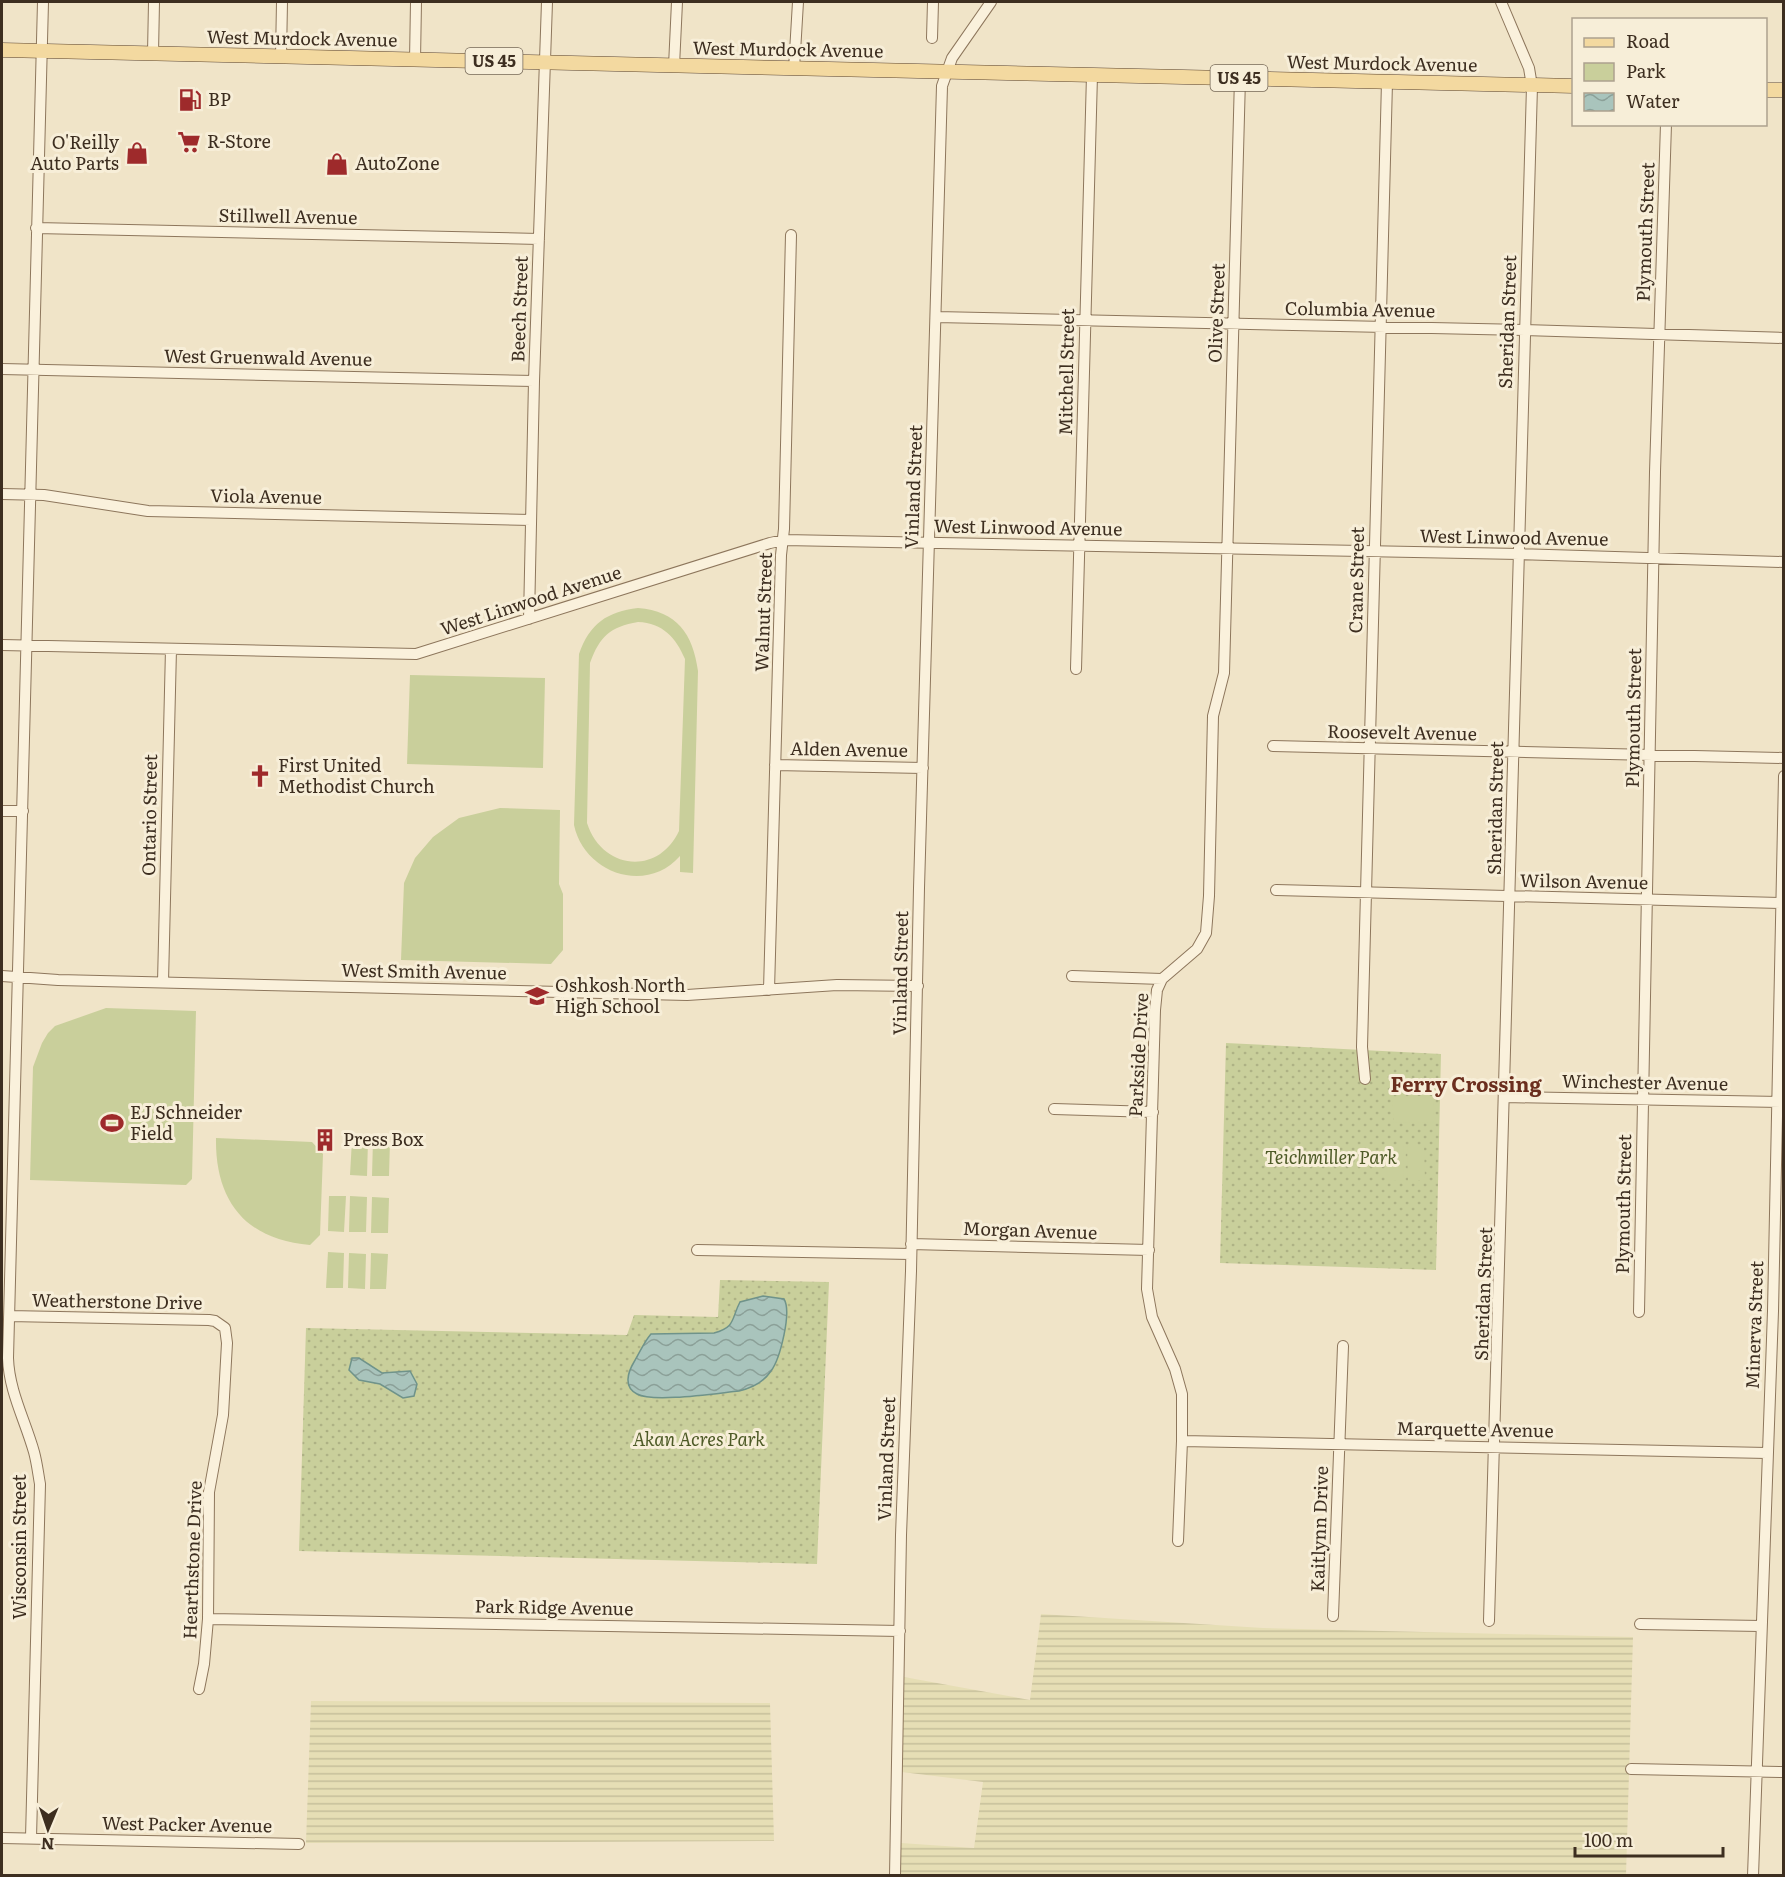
<svg xmlns="http://www.w3.org/2000/svg" width="1785" height="1877" viewBox="0 0 1785 1877" font-family="Literata,serif">
<defs>
<pattern id="farmland-rules" width="6" height="5" patternUnits="userSpaceOnUse" patternTransform="scale(1.5)"><rect width="6" height="5" fill="#e6deb5"/><path d="M0 2.5h6" fill="none" stroke="#c6bf9b"/></pattern>
<pattern id="green-dots" width="8" height="8" patternUnits="userSpaceOnUse" patternTransform="scale(1.5)"><rect width="8" height="8" fill="#c9cf9b"/><path d="M2 2h.1M6 6h.1" fill="none" stroke="#aeb285" stroke-width="1.8" stroke-linecap="round"/></pattern>
<pattern id="water-waves" width="16" height="10" patternUnits="userSpaceOnUse" patternTransform="scale(1.5)"><rect width="16" height="10" fill="#a9c4bc"/><path d="M0 5q4-4 8 0t8 0" fill="none" stroke="#8ba098"/></pattern>
</defs>
<rect width="100%" height="100%" fill="#f0e4c8"/>
<path fill="url(#farmland-rules)" d="M1041 1614 1263 1628 1633 1637 1626 1875 901 1876V1843L974 1848 983 1782 902 1772 904 1677 1030 1700Z
M311 1701 770 1703 774 1841 306 1843Z"/>
<path fill="url(#green-dots)" d="M1226 1043 1441 1054 1436 1270 1220 1263Z
M720 1280 829 1282 817 1564 299 1551 306 1328 627 1335 634 1315 718 1317Z"/>
<path fill="#c9cf9b" fill-rule="evenodd" d="M638 608C677 611 693 634 698 671L693 873 680 872V856C646 895 584 873 574 825L579 654C590 623 607 612 638 608ZM638 622C663 623 676 638 685 659L679 831C658 876 602 870 587 823L590 663C600 636 610 627 638 622Z
M410 675 545 678 543 768 407 764Z
M500 808 560 810 559 884 563 894V950L551 964 401 960 404 883 415 858 433 837 459 818Z
M106 1008 196 1011 192 1179 186 1185 30 1180 33 1067 42 1043 48 1033 55 1026Z
M1433 1096 1434 1122 1394 1123 1392 1097Z
M216 1138 312 1142 323 1154 320 1235 310 1245C246 1240 215 1201 216 1138Z
M352 1140 368 1141 367 1176 350 1175Z
M373 1140 390 1141 389 1176H372Z
M1387 1145H1403L1404 1180 1387 1181Z
M1407 1145H1424L1425 1180H1408Z
M329 1196H346L344 1232 328 1231Z
M350 1196 367 1197 366 1232H349Z
M372 1197 389 1198 388 1233H371Z
M328 1252 344 1253 343 1288H326Z
M349 1253 366 1254 365 1289 348 1288Z
M371 1253 388 1254 386 1289H370Z"/>
<path fill="url(#water-waves)" stroke="#6f938a" stroke-width="1.5" d="M763 1296 784 1299C792 1312 780 1359 771 1371 763 1383 752 1388 739 1391 718 1393 653 1403 637 1394 623 1387 628 1372 634 1362 640 1352 644 1342 651 1334L714 1333C736 1327 731 1319 740 1302Z
M352 1358H359L382 1373 410 1371 417 1384 414 1396 403 1398 380 1384 359 1380 349 1370Z"/>
<g fill="none" stroke-linecap="round" stroke-linejoin="round">
<g stroke="#8d765c" stroke-width="12">
<path id="minor" d="M932 38 933 2
M153 53 154 2
M281 56 282 2
M415 60 416 2
M674 66 677 2
M794 69 798 2
M36 228 539 239
M936 317 1524 330 1784 338
M2 369 534 381
M2 494 44 495 148 511 531 520
M529 619 534 381 547 2
M2 645 416 654 770 543 784 540 1519 554 1784 562
M1076 669 1092 75
M1273 746 1784 758
M775 765 923 768
M2 811H23
M1276 890 1784 903
M2 976 58 980 687 995 837 985 918 986
M1072 976 1162 979
M163 982 171 649
M769 990 781 555 784 529 791 235
M1365 1079 1362 1047 1387 82
M1505 1097 1784 1102
M1054 1109 1153 1112
M911 1244 1149 1250
M697 1250 911 1254
M1639 1312 1655 472 1666 124
M9 1316 209 1320 215 1321 225 1328 227 1343 223 1415 209 1492 208 1619 204 1664 199 1689
M1182 1441 1767 1453
M1178 1541 1182 1441V1394L1175 1369 1152 1317 1147 1289 1155 1010 1157 990 1162 979 1197 949 1206 933 1209 896 1213 716 1224 673 1240 78
M1333 1616 1343 1346
M208 1619 900 1631
M1489 1621C1508 1109 1515 597 1532 86L1529 68 1501 2
M1640 1624 1761 1626
M1631 1769 1784 1772
M2 1838 299 1844
M31 1838 40 1484C38 1473 37 1463 34 1452 25 1420 9 1391 8 1358L43 2
M895 1876 901 1535 911 1271 919 888 942 86 952 58 991 2
M1753 1876 1773 1311 1784 776"/>
</g>
<g stroke="#5b4430" stroke-width="15">
<path id="major" d="M2 50 1574 86
M1766 90H1784"/>
</g>
<use href="#minor" stroke="#faf1dc" stroke-width="10"/>
<use href="#major" stroke="#f3d9a0" stroke-width="14"/>
</g>
<defs>
<g id="fuel-bare" transform="scale(1.8)"><path d="M-5.5-6h7V0h2V4h1.3V-2.5L3-4.5l.8-.8L6-3V5H2.5V1h-1V6h-7ZM-4.2-4.7v3.2H.2V-4.7Z" fill="#9e2a2b" stroke="#f7eed8" stroke-width="2.5" paint-order="stroke"/></g>
<g id="supermarket-bare" transform="scale(1.8)"><path d="M-6-5.5h2.5l.6 2H6L4.5 2H-2.5L-4.4-4H-6ZM-1.5 3.2a1.3 1.3 0 1 0 .1 0ZM3 3.2a1.3 1.3 0 1 0 .1 0Z" fill="#9e2a2b" stroke="#f7eed8" stroke-width="2.5" paint-order="stroke"/></g>
<g id="shop-bare" transform="scale(1.8)"><path d="M-5-2.5h2.3a2.7 3.5 0 0 1 5.4 0H5L5.5 6h-11ZM-1.5-2.5h3a1.5 2.3 0 0 0-3 0Z" fill="#9e2a2b" stroke="#f7eed8" stroke-width="2.5" paint-order="stroke"/></g>
<g id="church-bare" transform="scale(1.8)"><path d="M-1.2-6h2.4v3.5h3.3v2.4h-3.3V6h-2.4V-.1h-3.3v-2.4h3.3Z" fill="#9e2a2b" stroke="#f7eed8" stroke-width="2.5" paint-order="stroke"/></g>
<g id="school-bare" transform="scale(1.8)"><path d="M0-5L7-2L0 1L-7-2ZM-4 1L0 2.5L4 1V4Q0 6-4 4Z" fill="#9e2a2b" stroke="#f7eed8" stroke-width="2.5" paint-order="stroke"/></g>
<g id="stadium-bare" transform="scale(1.8)"><path d="M0-5a6.5 5 0 1 0 0 10a6.5 5 0 1 0 0-10ZM-3.5-1.8h7v3.6h-7Z" fill="#9e2a2b" stroke="#f7eed8" stroke-width="2.5" paint-order="stroke"/></g>
<g id="building-bare" transform="scale(1.8)"><path d="M-4-6H4V6H1V3H-1V6H-4ZM-2.5-4.3h1.7v1.8h-1.7ZM.8-4.3h1.7v1.8H.8ZM-2.5-1h1.7V.8h-1.7ZM.8-1h1.7V.8H.8Z" fill="#9e2a2b" stroke="#f7eed8" stroke-width="2.5" paint-order="stroke"/></g>
</defs>
<g fill-rule="evenodd">
<use href="#fuel-bare" x="190" y="100"/>
<use href="#supermarket-bare" x="189" y="142"/>
<use href="#shop-bare" x="137" y="153"/>
<use href="#shop-bare" x="337" y="164"/>
<use href="#church-bare" x="260" y="776"/>
<use href="#school-bare" x="537" y="996"/>
<use href="#stadium-bare" x="112" y="1123"/>
<use href="#building-bare" x="325" y="1140"/>
</g>
<g text-anchor="middle" stroke-width="6" stroke-linejoin="round" paint-order="stroke">
<g fill="#f7eed8" stroke="#756857" stroke-width="1.5">
<rect x="465.5" y="48" width="57" height="26" rx="4.5"/>
<rect x="1210.5" y="65" width="57" height="26" rx="4.5"/>
</g>
<g font-size="16" font-weight="bold" fill="#3d2e20">
<text x="494" y="67">US 45</text>
<text x="1239" y="84">US 45</text>
</g>
<g font-size="18" fill="#3d2e20" stroke="#f7eed8">
<text transform="translate(302 39) rotate(1)" y="6">West Murdock Avenue</text>
<text transform="translate(788 50) rotate(1)" y="6">West Murdock Avenue</text>
<text transform="translate(1382 64) rotate(1)" y="6">West Murdock Avenue</text>
<text transform="translate(288 217) rotate(1)" y="6">Stillwell Avenue</text>
<text transform="translate(1646 232) rotate(-88)" y="6">Plymouth Street</text>
<text transform="translate(520 309) rotate(-88)" y="6">Beech Street</text>
<text transform="translate(1360 310) rotate(1)" y="6">Columbia Avenue</text>
<text transform="translate(1217 313) rotate(-88)" y="6">Olive Street</text>
<text transform="translate(1508 322) rotate(-88)" y="6">Sheridan Street</text>
<text transform="translate(268 358) rotate(1)" y="6">West Gruenwald Avenue</text>
<text transform="translate(1067 372) rotate(-89)" y="6">Mitchell Street</text>
<text transform="translate(914 487) rotate(-88)" y="6">Vinland Street</text>
<text transform="translate(266 497) rotate(1)" y="6">Viola Avenue</text>
<text transform="translate(1028 528) rotate(1)" y="6">West Linwood Avenue</text>
<text transform="translate(1514 538) rotate(1)" y="6">West Linwood Avenue</text>
<text transform="translate(1357 580) rotate(-89)" y="6">Crane Street</text>
<text transform="translate(531 601) rotate(-18)" y="6">West Linwood Avenue</text>
<text transform="translate(764 612) rotate(-88)" y="6">Walnut Street</text>
<text transform="translate(1634 718) rotate(-89)" y="6">Plymouth Street</text>
<text transform="translate(1402 733) rotate(1)" y="6">Roosevelt Avenue</text>
<text transform="translate(849 750) rotate(1)" y="6">Alden Avenue</text>
<text transform="translate(1496 808) rotate(-89)" y="6">Sheridan Street</text>
<text transform="translate(150 815) rotate(-89)" y="6">Ontario Street</text>
<text transform="translate(1584 882) rotate(1)" y="6">Wilson Avenue</text>
<text transform="translate(424 972) rotate(1)" y="6">West Smith Avenue</text>
<text transform="translate(901 973) rotate(-89)" y="6">Vinland Street</text>
<text transform="translate(1139 1055) rotate(-87)" y="6">Parkside Drive</text>
<text transform="translate(1645 1083) rotate(1)" y="6">Winchester Avenue</text>
<text transform="translate(1624 1204) rotate(-89)" y="6">Plymouth Street</text>
<text transform="translate(1030 1231) rotate(2)" y="6">Morgan Avenue</text>
<text transform="translate(1484 1294) rotate(-88)" y="6">Sheridan Street</text>
<text transform="translate(117 1302) rotate(1)" y="6">Weatherstone Drive</text>
<text transform="translate(1755 1325) rotate(-88)" y="6">Minerva Street</text>
<text transform="translate(1475 1430) rotate(1)" y="6">Marquette Avenue</text>
<text transform="translate(887 1459) rotate(-88)" y="6">Vinland Street</text>
<text transform="translate(1320 1529) rotate(-88)" y="6">Kaitlynn Drive</text>
<text transform="translate(20 1547) rotate(-90)" y="6">Wisconsin Street</text>
<text transform="translate(193 1560) rotate(-88)" y="6">Hearthstone Drive</text>
<text transform="translate(554 1608) rotate(1)" y="6">Park Ridge Avenue</text>
<text transform="translate(187 1825) rotate(1)" y="6">West Packer Avenue</text>
</g>
<g font-size="18" fill="#3d2e20" stroke="#f7eed8" text-anchor="start">
<text x="208" y="106">BP</text>
<text x="207" y="148">R-Store</text>
<text x="119" y="149" text-anchor="end">O'Reilly<tspan x="119" dy="21">Auto Parts</tspan></text>
<text x="355" y="170">AutoZone</text>
<text x="278" y="772">First United<tspan x="278" dy="21">Methodist Church</tspan></text>
<text x="555" y="992">Oshkosh North<tspan x="555" dy="21">High School</tspan></text>
<text x="130" y="1119">EJ Schneider<tspan x="130" dy="21">Field</tspan></text>
<text x="343" y="1146">Press Box</text>
</g>
<g font-size="18" font-style="italic" fill="#4d5a26" stroke="#f7eed8">
<text x="1331" y="1164">Teichmiller Park</text>
<text x="699" y="1446">Akan Acres Park</text>
</g>
<g font-size="20" font-weight="bold" fill="#6b2e1e" stroke="#f7eed8">
<text x="1466" y="1092">Ferry Crossing</text>
</g>
</g>
<rect width="1785" height="1877" fill="none" stroke="#3d2e20" stroke-width="6"/>
<rect x="1572" y="18" width="195" height="108" fill="#f7eed8" stroke="#ada18e" stroke-width="1.5"/>
<rect x="1584" y="38" width="30" height="9" fill="#f3d9a0" stroke="#ada18e" stroke-width="1.5"/>
<text x="1626" y="48" font-size="18" fill="#3d2e20">Road</text>
<rect x="1584" y="63" width="30" height="18" fill="#c9cf9b" stroke="#ada18e" stroke-width="1.5"/>
<text x="1626" y="78" font-size="18" fill="#3d2e20">Park</text>
<rect x="1584" y="93" width="30" height="18" fill="url(#water-waves)" stroke="#ada18e" stroke-width="1.5"/>
<text x="1626" y="108" font-size="18" fill="#3d2e20">Water</text>
<g transform="translate(48 1829) rotate(182)" stroke="#f7eed8" stroke-width="4.5" paint-order="stroke">
<path d="M0-4.5L10 22L0 15L-10 22Z" fill="#3d2e20"/>
<text y="-9" font-size="16" font-weight="bold" text-anchor="middle" fill="#3d2e20">N</text>
</g>
<path d="M1575 1847v9h148v-9" fill="none" stroke="#3d2e20" stroke-width="3"/>
<text x="1584" y="1847" font-size="18" fill="#3d2e20" stroke="#f7eed8" stroke-width="4.5" paint-order="stroke">100 m</text>
</svg>
